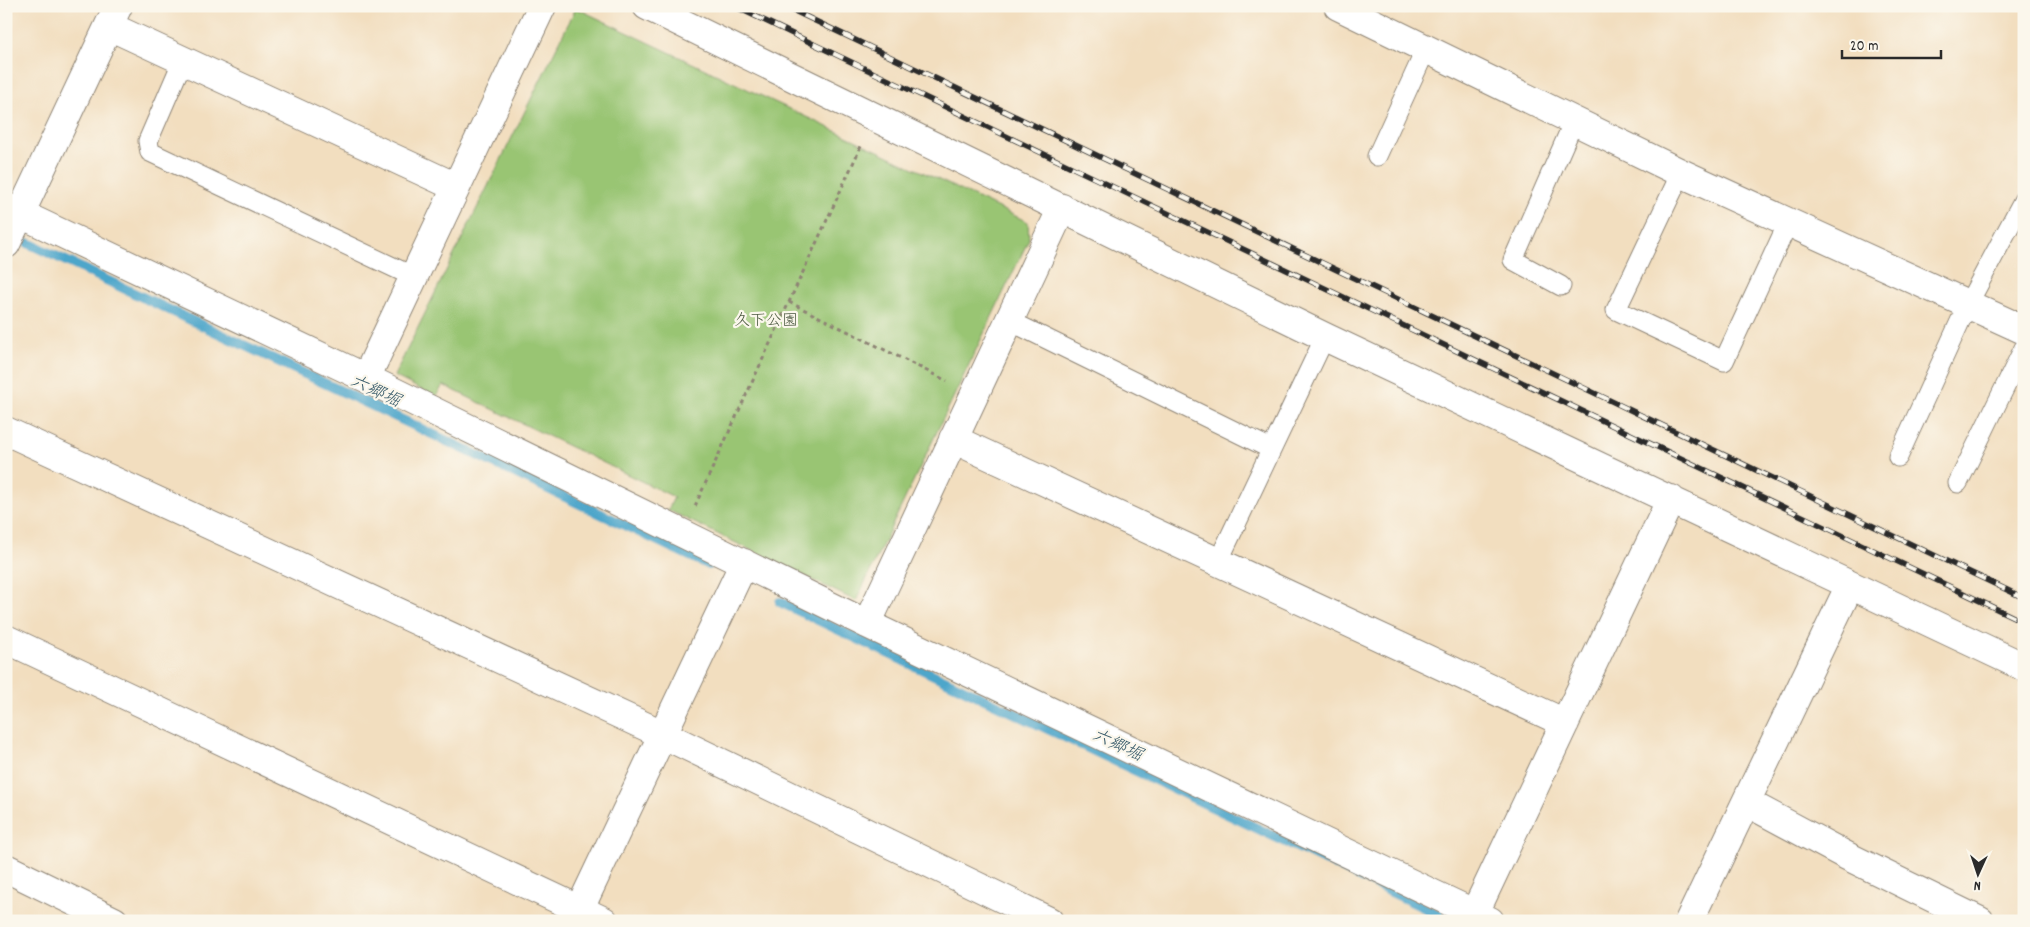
<svg xmlns="http://www.w3.org/2000/svg" width="2030" height="927" viewBox="0 0 2030 927" font-family="Dekko,'Klee One',sans-serif">
<rect width="100%" height="100%" fill="#fbf7ec"/>
<filter id="ink" filterUnits="userSpaceOnUse"><feTurbulence type="fractalNoise" baseFrequency=".02" numOctaves="2"/><feDisplacementMap in="SourceGraphic" scale="10" xChannelSelector="R" yChannelSelector="G"/><feConvolveMatrix kernelMatrix="1 2 1 2 8 2 1 2 1" color-interpolation-filters="sRGB"/></filter>
<filter id="wash" filterUnits="userSpaceOnUse"><feTurbulence type="fractalNoise" baseFrequency=".0096" numOctaves="4" result="noise"/><feDisplacementMap in="SourceGraphic" scale="20" xChannelSelector="R" yChannelSelector="G"/><feGaussianBlur stdDeviation="1.12" result="paint"/><feColorMatrix in="noise" values="0 0 0 0 0 0 0 0 0 0 0 0 0 0 0 0 0 1.4 0 .05"/><feComposite in="paint" operator="in"/></filter>
<g filter="url(#wash)">
<rect width="100%" height="100%" fill="#f2debf"/>
<path fill="#99c573" stroke="#62784f" d="M576 8 1028 222 1029 239 856 601 668 510 674 497 443 385 436 397 394 376Z"/>
<g fill="none" stroke-linecap="round" stroke-linejoin="round">
<path stroke="#4da6ca" stroke-width="10" d="M28 243 709 565
M780 602 1442 916"/>
</g>
</g>
<g filter="url(#ink)">
<g fill="none" stroke-linecap="round" stroke-linejoin="round">
<g stroke="#8e8475" stroke-width="21">
<path id="lane" d="M183 60 148 141 150 152 414 277
M1377 156 1426 49
M1681 173 1616 310 1724 361 1788 223
M1561 286 1513 260 1574 121
M1008 320 1271 449
M1898 457 1968 304 2024 199
M1958 483 2024 348
M1218 562 1325 337"/>
</g>
<g stroke="#8e8475" stroke-width="30">
<path id="street" d="M647 6 1325 337 2024 667
M1338 6 1681 173 2024 330
M109 26 456 187
M6 207 366 378 867 624 1490 921
M6 244 118 6
M366 378 542 6
M6 431 662 734 1049 921
M953 439 1565 723
M867 624 1062 208
M6 639 604 921
M1746 802 1847 856 1980 921
M6 868 114 921
M574 921 744 563
M1471 921 1671 499
M1689 921 1850 585"/>
</g>
<path stroke="#8e8475" stroke-width="3" stroke-dasharray="4 4" stroke-linecap="butt" d="M789 302 947 381
M695 506 862 144"/>
<use href="#lane" stroke="#fff" stroke-width="19"/>
<use href="#street" stroke="#fff" stroke-width="28"/>
<g stroke="#2b2b2b" stroke-width="5.5">
<path id="rail" d="M734 6 2024 622
M784 6 2024 598"/>
</g>
<use href="#rail" stroke="#fbf7ec" stroke-width="4" stroke-dasharray="11" stroke-linecap="butt"/>
</g>
</g>
<g text-anchor="middle" stroke-width="4.5" stroke-linejoin="round" paint-order="stroke">
<g font-size="16" fill="#4c5941" stroke="#fbf7ec">
<text x="766" y="325">久下公園</text>
</g>
<g font-size="18" font-style="italic" fill="#395c6b" stroke="#fbf7ec">
<text transform="translate(376 390) rotate(25)" y="6">六郷堀</text>
<text transform="translate(1118 744) rotate(25)" y="6">六郷堀</text>
</g>
</g>
<rect width="2030" height="927" fill="none" stroke="#fbf7ec" stroke-width="25"/>
<g transform="translate(1978 874) rotate(183)" stroke="#fbf7ec" stroke-width="4" paint-order="stroke">
<path d="M0-4L9 19L0 12L-9 19Z" fill="#2b2b2b"/>
<text y="-8" font-size="14" font-weight="bold" text-anchor="middle" fill="#2b2b2b">N</text>
</g>
<path d="M1842 50v8h99v-8" fill="none" stroke="#2b2b2b" stroke-width="2.5"/>
<text x="1850" y="50" font-size="15" fill="#2b2b2b" stroke="#fbf7ec" stroke-width="4" paint-order="stroke">20 m</text>
</svg>
